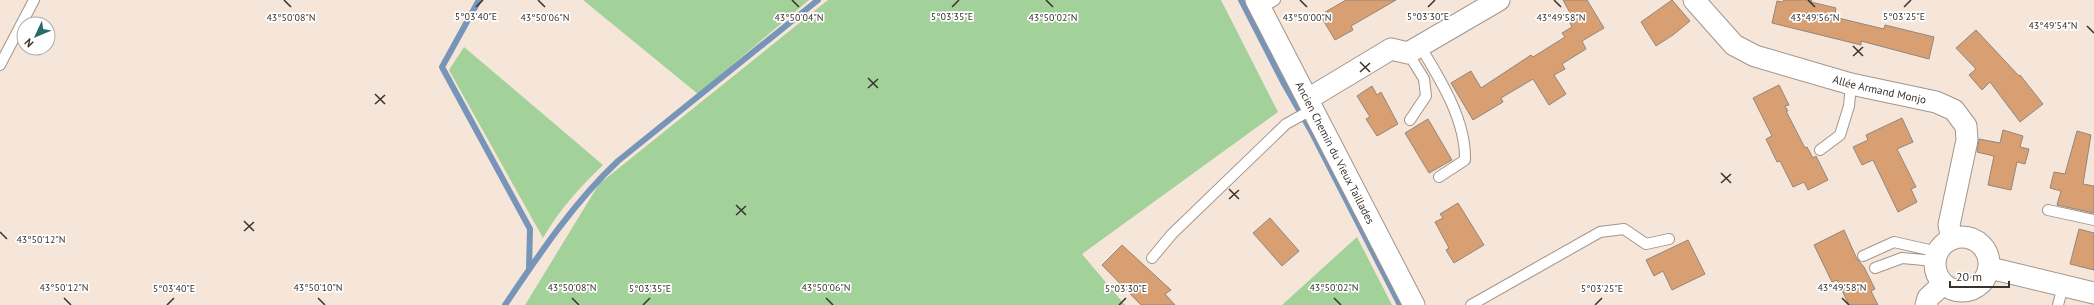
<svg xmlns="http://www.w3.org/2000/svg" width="2094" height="305" viewBox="0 0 2094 305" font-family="'PT Sans',sans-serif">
<rect width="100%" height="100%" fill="#f6e6d9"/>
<path fill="#a3d19a" d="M583 0H809L698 94Z
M828 0H1221L1278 112 1082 254 1125 305H525L599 184Z
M464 47 603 165C578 189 560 209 543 238L449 70Z
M1357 237 1392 305H1282Z"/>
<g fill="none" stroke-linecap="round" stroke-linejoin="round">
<path stroke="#7795b8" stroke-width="6" d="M479 0 442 67 530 229 529 269
M1241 0 1283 82 1311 131 1400 305
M505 305C538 256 574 202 618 161L818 0"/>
</g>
<path fill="#d79f72" stroke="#95867a" d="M1346 0H1396L1351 26 1353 30 1335 40 1320 15Z
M1563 0H1587L1604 28 1582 41 1586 49 1562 64 1565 69 1554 75 1566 94 1549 105 1533 79 1501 98 1503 102 1473 120 1451 83 1471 71 1481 88 1531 55 1533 57 1565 37 1562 33 1572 27 1570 23 1574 20Z
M1672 0 1690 21 1673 35 1656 46 1641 22Z
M1784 0H1812L1811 2 1836 8 1834 17 1884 29 1885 25 1934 37 1929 59 1861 41V45L1772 23 1777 1 1782 2Z
M1976 30 2019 76 2020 75 2043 104 2020 122 1990 82 1982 90 1969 75 1976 69 1956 48Z
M1779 85 1789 105 1785 106 1788 111H1786L1805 148 1807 147 1813 158 1816 156 1828 180 1808 190 1804 182 1793 187 1780 161 1777 162 1766 139 1772 136 1753 98Z
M1372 86 1377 95 1381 92 1398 124 1377 136 1366 119 1370 117 1357 96Z
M1902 118 1913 142 1897 149 1916 187 1911 189 1917 202 1898 212 1873 160 1862 165 1853 147 1868 140 1866 135Z
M1428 119 1452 160 1429 173 1405 133Z
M2003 130 2023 136 2020 147 2029 149 2025 164 2017 162 2011 190 1988 185 1994 156 1977 152 1979 139 2000 143Z
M2077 131 2091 135 2083 184 2094 186V213L2057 205 2061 191 2050 188 2054 172 2065 174Z
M1458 203 1484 245 1454 263 1446 250 1449 248 1435 222 1443 218 1440 214Z
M1270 218 1299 251 1282 266 1253 233Z
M2079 229 2094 233V270L2070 264Z
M1844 230 1857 259 1864 267 1875 289 1871 291 1878 305H1849L1837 280 1832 282 1814 245Z
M1688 240 1705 274 1672 290 1663 271 1654 276 1646 260Z
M1122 245 1171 290 1165 294 1175 305H1141L1102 265Z"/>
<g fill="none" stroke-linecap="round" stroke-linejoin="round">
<g stroke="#a49589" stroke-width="12">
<path id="service" d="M1260 9 1275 0
M1420 46C1440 79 1466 120 1465 160L1439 177
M1408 53 1424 79 1426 96 1410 120
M0 65 34 0
M1820 150 1840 135 1849 106 1851 84
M2048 210 2094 220
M1863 256 1894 242 1938 252
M1152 258 1172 234 1286 124 1313 109
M1875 268 1902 258 1935 261
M1471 305 1600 232 1624 229 1646 244 1669 239
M2058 305 2063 286"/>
</g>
<g stroke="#a49589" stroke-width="23">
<g id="minor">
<path id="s1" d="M1256 0 1414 305"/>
<path id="s2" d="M1694 0 1734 45 1755 56 1851 84 1936 102 1954 110 1966 126 1967 140 1949 225 1952 239"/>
<path d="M1308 99 1391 49 1408 53 1499 0"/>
<circle cx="1962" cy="264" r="27"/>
<path d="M1990 268 2094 293"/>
<path d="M1926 305 1928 298 1943 284"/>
</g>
</g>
<use href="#service" stroke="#fff" stroke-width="10"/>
<use href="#minor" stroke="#fff" stroke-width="21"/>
</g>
<path fill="none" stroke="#38322d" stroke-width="1.5" d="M284 0 291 7M538 0 545 7M792 0 799 7M1046 0 1053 7M1300 0 1307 7M1554 0 1561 7M1808 0 1815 7M476 7 483 0M952 7 959 0M1428 7 1435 0M1904 7 1911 0M2087 26 2094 33M1853 46 1863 56M1853 56 1863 47M1360 62 1370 72M1360 72 1370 63M868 78 878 88M868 88 878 79M375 94 385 104M375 104 385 95M1721 173 1731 183M1721 183 1731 174M1229 189 1239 199M1229 199 1239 190M736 205 746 215M736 215 746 206M244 221 254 231M244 231 254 222M0 232 7 239M64 298 71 305M318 298 325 305M572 298 579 305M826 298 833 305M1334 298 1341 305M1842 298 1849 305M167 305 174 298M643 305 650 298M1119 305 1126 298M1595 305 1602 298"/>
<g text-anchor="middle" stroke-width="3.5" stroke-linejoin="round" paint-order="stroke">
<g font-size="11" fill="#38322d" stroke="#fff">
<text dy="4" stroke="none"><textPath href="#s2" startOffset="213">Allée Armand Monjo</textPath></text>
<text dy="4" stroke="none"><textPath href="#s1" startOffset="172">Ancien Chemin du Vieux Taillades</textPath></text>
</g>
</g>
<g font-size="10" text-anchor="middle" fill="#38322d" stroke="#fff" stroke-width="3.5" stroke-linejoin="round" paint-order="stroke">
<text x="476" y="20">5°03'40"E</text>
<text x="952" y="20">5°03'35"E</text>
<text x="1428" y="20">5°03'30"E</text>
<text x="1904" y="20">5°03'25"E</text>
<text x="545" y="21">43°50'06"N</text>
<text x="291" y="21">43°50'08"N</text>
<text x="799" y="21">43°50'04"N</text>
<text x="1053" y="21">43°50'02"N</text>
<text x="1307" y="21">43°50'00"N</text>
<text x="1561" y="21">43°49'58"N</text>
<text x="1815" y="21">43°49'56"N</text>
<text x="2053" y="29">43°49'54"N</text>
<text x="41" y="243">43°50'12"N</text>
<text x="64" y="291">43°50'12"N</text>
<text x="318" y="291">43°50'10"N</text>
<text x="572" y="291">43°50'08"N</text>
<text x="826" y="291">43°50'06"N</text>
<text x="1334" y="291">43°50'02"N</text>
<text x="1842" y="291">43°49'58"N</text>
<text x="174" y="292">5°03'40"E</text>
<text x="650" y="292">5°03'35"E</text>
<text x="1126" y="292">5°03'30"E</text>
<text x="1602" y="292">5°03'25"E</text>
</g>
<g transform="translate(36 36) rotate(226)"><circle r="19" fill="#ffffff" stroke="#afadab"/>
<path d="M0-3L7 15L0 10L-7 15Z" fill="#256e67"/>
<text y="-6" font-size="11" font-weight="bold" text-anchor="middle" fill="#38322d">N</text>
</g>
<path d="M1950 281v6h59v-6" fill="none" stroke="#38322d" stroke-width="2"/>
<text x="1956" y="281" font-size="12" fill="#38322d" stroke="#ffffff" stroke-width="3" paint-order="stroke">20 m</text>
</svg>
